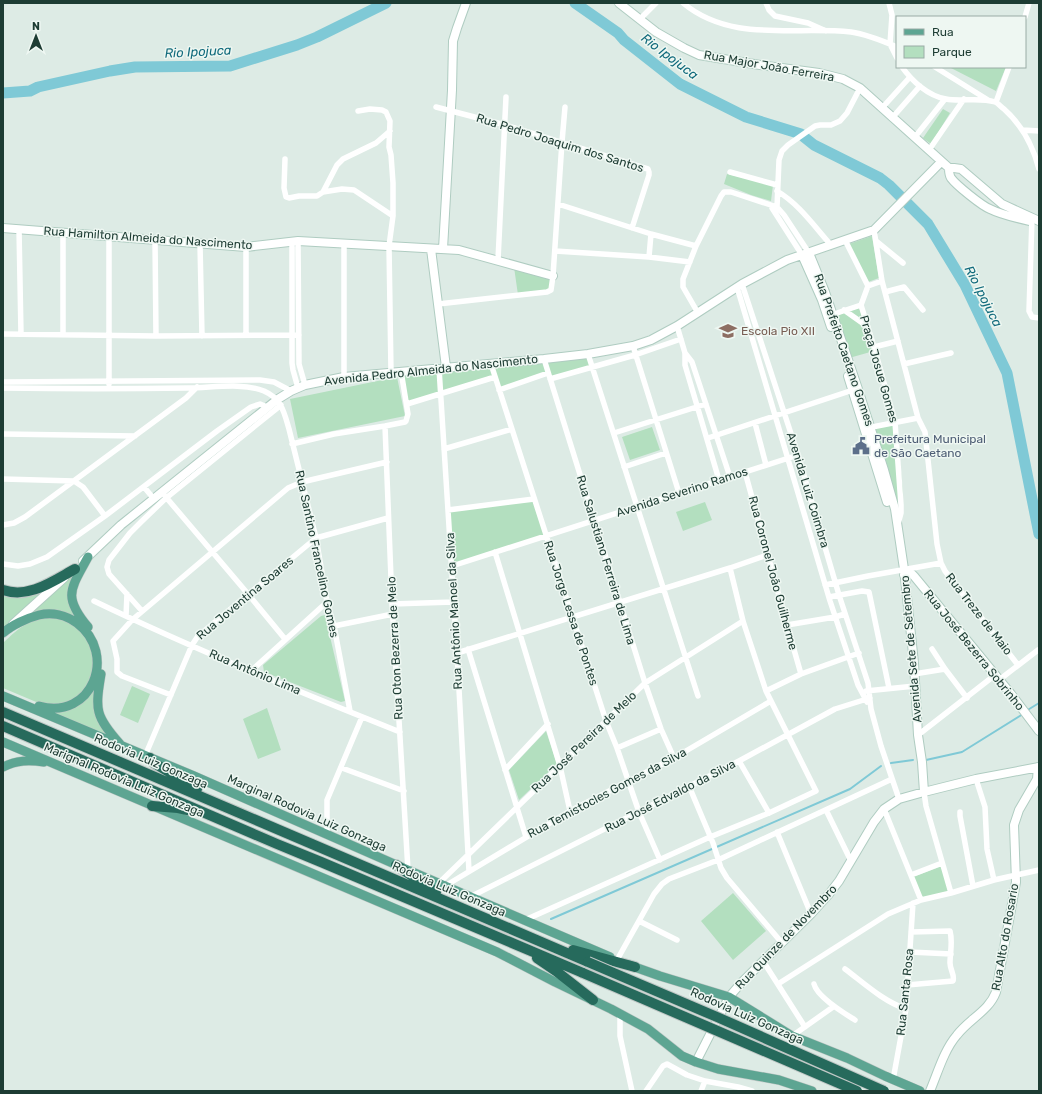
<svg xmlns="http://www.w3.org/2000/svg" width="1042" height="1094" viewBox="0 0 1042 1094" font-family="Rubik,sans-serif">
<rect width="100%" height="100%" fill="#ddebe5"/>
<path fill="#b3dfbf" d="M949 67H1006L996 91Z
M943 109 950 113 931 144 923 138Z
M727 174 773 185 771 201 751 195 724 184Z
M872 236 879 278 868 282 849 244Z
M514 267 554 279 553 289 518 295Z
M859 308 874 351 849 358 835 316Z
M589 352 594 367 551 380 549 374 499 388 496 378 407 404 401 371Z
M397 377 405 416 298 438 290 399Z
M896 421 903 493 902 508 894 510 872 427Z
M652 427 660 450 630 460 622 437Z
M534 499 546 536 452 566 448 510Z
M705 502 712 520 683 531 676 512Z
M77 571 70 586 82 625 69 615 27 616Z
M45 590 3 629V592Z
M325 615 345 701 341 702 264 672 263 665 321 616Z
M53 617 69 622 85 633 93 650 95 667 90 683 77 698 58 706 41 704 3 688V643C21 626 28 620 53 617Z
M98 675 95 692 115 742 44 710 70 709Z
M132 686 150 694 138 723 120 715Z
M267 708 281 750 258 759 243 719Z
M546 731 557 764 519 800 509 770Z
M942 866 949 892 922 899 913 877Z
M733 893 766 931 733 960 701 921Z"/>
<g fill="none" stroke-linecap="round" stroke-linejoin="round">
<path stroke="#7fc9d6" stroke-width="2" d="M1026 711 1039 703
M926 760 962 752 1023 714
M891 763 913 760
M551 919 850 789 881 766"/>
<path stroke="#7fc9d6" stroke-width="11" d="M575 3 618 33 624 40 680 84 746 117 801 134
M3 93 30 91 38 87 110 71 135 67 230 66 297 45 317 37 386 3
M804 137 814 145 880 178 889 185 928 224 965 285 1007 373 1039 534"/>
<g stroke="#afccc1" stroke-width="10">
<path id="secondary" d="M619 3 656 32 684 48 699 55 760 65 819 73 843 79 860 88 949 168H954L961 169 1002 204 1039 221
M949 168C949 172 949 175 951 178 956 185 982 206 990 209 1002 215 1016 218 1030 221
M3 228 246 247 298 241 459 250 553 276
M431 249 446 367
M443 249 452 90 453 41 457 28 466 3
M809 253 825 292 858 389 884 470 895 509 904 569 914 663 918 735 922 762 924 792
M802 255 822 300 831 327
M848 376 887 502
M83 561 121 525 278 399 291 391 305 385 344 377 544 359 588 354 633 346 651 340 677 326 742 284 787 260 874 230 941 162
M904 575 912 574 914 576 1011 694 1039 731
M13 624 64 578
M696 1062 729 997 742 982 811 914 829 894 839 881 874 822 884 809 899 799 924 792 976 779 1039 767
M930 1091C938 1072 944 1050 957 1035 969 1019 989 1011 996 992L1016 882 1014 825 1019 810 1037 779 1038 767"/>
</g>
<g stroke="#c0c8c6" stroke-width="10">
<path id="primary" d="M88 557C71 589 62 596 88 627
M3 633C12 625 27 618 39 615 52 612 66 615 77 623 118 654 92 721 39 706
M101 674C95 710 95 716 120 744
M3 696 194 776 408 870 610 957
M3 742 497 952 555 982 611 1009 648 1029 682 1056 696 1062 718 1069 779 1080 812 1091
M3 767C17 760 29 760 44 762
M629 965 660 976 729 997 792 1036 847 1058 885 1076 920 1091"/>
</g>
<g stroke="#c0c8c6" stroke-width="12">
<path id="highway" d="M3 590C29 599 53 581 75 569
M3 712 588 962
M3 726 277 844 321 862 583 973
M150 758 154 763 197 789
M152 806 178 808 192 811
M396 865 436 892
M573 950 635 967
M537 958 556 971 593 1000"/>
</g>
<path stroke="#fff" stroke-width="5.5" d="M683 3C731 43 794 26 851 32 866 34 883 41 897 47
M766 3 769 10 775 16 808 23 826 31
M889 3 892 15 890 44
M1025 17 1029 3
M640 19 656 3
M890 44 897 58
M902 67C912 81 928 96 946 99 961 102 979 97 995 102 998 103 1001 107 1004 109 1022 125 1033 146 1039 169
M935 67 988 100
M996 102 1009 67
M436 107 505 125 648 169 649 172V175L632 228
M882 108 910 77
M358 111 370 109 382 110 386 112 390 121 389 147 391 155 393 183V216L389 246 391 372
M892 118 920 86
M1023 130 1039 131
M915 137 945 99
M929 150 964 99
M285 159 284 188 286 197 289 198 299 196H317L323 192 337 165 343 159 376 143 390 131
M730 172 777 185
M777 191C799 204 814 226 831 245
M323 192 342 189 354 190 393 216
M558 204 651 234 696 246
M772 208 802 255
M774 211 777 207 779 160 782 151 788 145 815 126 820 125H831L840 121 847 113 860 88
M1032 218 1029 311 1032 317 1039 318
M19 229 21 334
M874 230 882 281 918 418 925 432 937 544 941 563 945 571 1018 665
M109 237V384
M155 240 156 336
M845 240 868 286
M292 241V363L293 370 298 388
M298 241 299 364 305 385
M876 241 903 263
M344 243V377
M200 244 202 336
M246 247V335
M555 251 649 257 690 262
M649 257 651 234
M498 260 506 97
M742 284 798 455 839 595 868 683 871 709 881 746 899 799
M737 287 830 601 858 685 867 702
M885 292 904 287 923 310
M438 304 547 292 551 290 553 276 562 142 565 107
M861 305 874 347 895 422 901 505V513L898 524
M861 305 868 286 882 281
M844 310 868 327
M698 313 683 287V279L696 246 721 196 724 192H731L777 207 784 215 809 253
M831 315 861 305
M677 326 685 353V365L719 480
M3 334 156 336 299 335
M63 334V233
M633 346 679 493
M874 347 898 341
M685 353 692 362 730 477
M588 354 698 696
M544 359 645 683 661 729 674 758
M491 364 606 721 617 748 639 812 660 860
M904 364 951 353
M439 368 457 653 469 871
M550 379 635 355 681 339
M3 382 260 380 274 382 291 391
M3 388C65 389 127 389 188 388 212 388 241 382 264 391 282 399 284 412 289 429L316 538 327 602 334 626 350 711
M499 390 548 373
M407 404 495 377
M755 423 766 465
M385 426 392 604 408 870
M867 428 918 418
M614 433 706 404
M3 434 135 436
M708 438 856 389
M292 444 334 434 385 426 405 422 406 421 408 414 401 371
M444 449 512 429
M624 467 666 453
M745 472 787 625 801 674
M3 479 74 481 83 487 105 516
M144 487 154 499
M165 496 248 594 285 639
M448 510 534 499
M3 525 14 523 25 517 186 398 197 387
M495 552 560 766 570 811
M3 564 18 566 30 564 47 557 105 516 217 431 251 407 260 404 267 407
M452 566 798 455
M825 585 868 576 941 563
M829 597 862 591 869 592 889 688
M94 601C194 649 297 691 400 732
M392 604 454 602
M142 611 109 574 107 567 109 560 130 533 141 522 166 498 281 405
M126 616 127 594
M787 625 835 617 845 614
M334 626 393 614
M468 649 526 837
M932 649 945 669 967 698
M457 653 730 568 767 555
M251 671 327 602
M914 674 945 669
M999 680 1038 650
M766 691 801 674 859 653
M866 691 915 686
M171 695 122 676 117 672V659L113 641 132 620 288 488 302 482 387 462
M918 735 995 675
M617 748 661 729
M145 756 192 645 198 636 316 538 388 518
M739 761 769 813
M342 768 404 791
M505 770 548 724
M976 779 985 807 987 849 994 880
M689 786 713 843 721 868 727 878 782 943
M924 792 926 806 951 893
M884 809 921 900
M826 810 851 861
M960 812V816L973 886
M777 832 811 914
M327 835V800L362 717
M911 875 942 863
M439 883 645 683 743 621
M445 886 570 811 674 758 771 701
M470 897 739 761 835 709 870 698
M525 920 710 837 769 813 816 791 766 691 743 621 730 568
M639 921 677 940
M910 952 951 954
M617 960 654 894 662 884 669 879 718 860 892 779
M763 961 805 1027
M845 969C865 984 883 1001 906 1009
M778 984 888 914 921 900 951 893 994 880 1039 870
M814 984C817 997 844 1013 855 1020
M907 985 953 981C955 975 950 970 950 963 950 953 953 942 950 931L911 932
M620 1014V1036L632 1091
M792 1036 833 1007
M893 1080 906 1009 913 903
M646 1091 663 1066 667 1064 687 1075 705 1081 738 1087 752 1091
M701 1091 705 1081"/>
<use href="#secondary" stroke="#fff" stroke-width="8"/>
<use href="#primary" stroke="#5da592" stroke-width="9"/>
<use href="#highway" stroke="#266a5c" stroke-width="10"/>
<g stroke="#c0c8c6" stroke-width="12" stroke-linecap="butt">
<path id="highway-bridge" d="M588 962 717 1017 884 1091
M583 973 857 1091"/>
</g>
<use href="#highway-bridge" stroke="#266a5c" stroke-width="10"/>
</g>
<defs>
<g id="school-bare" transform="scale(1.38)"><path d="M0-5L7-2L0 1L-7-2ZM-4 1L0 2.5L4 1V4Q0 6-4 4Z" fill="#8d6e63" stroke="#eef7f2" stroke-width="2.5" paint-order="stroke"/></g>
<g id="civic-bare" transform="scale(1.38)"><path d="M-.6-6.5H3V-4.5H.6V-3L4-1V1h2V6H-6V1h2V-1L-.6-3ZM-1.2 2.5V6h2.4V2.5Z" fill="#5c6f8a" stroke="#eef7f2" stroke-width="2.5" paint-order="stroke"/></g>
</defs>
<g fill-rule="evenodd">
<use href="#school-bare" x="728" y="331"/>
<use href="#civic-bare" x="861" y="446"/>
</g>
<g text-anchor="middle" stroke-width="3" stroke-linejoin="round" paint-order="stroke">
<g font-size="12" fill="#1d3c33" stroke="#eef7f2">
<text transform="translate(769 66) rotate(10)" y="4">Rua Major João Ferreira</text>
<text transform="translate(560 143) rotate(17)" y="4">Rua Pedro Joaquim dos Santos</text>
<text transform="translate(148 238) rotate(4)" y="4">Rua Hamilton Almeida do Nascimento</text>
<text transform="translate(844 350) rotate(71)" y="4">Rua Prefeito Caetano Gomes</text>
<text transform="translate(879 369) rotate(74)" y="4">Praça Josue Gomes</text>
<text transform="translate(431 370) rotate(-6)" y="4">Avenida Pedro Almeida do Nascimento</text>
<text transform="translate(808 490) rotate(73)" y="4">Avenida Luiz Coimbra</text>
<text transform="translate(682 492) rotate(-18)" y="4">Avenida Severino Ramos</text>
<text transform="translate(317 554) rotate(78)" y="4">Rua Santino Francelino Gomes</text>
<text transform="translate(606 560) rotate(73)" y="4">Rua Salustiano Ferreira de Lima</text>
<text transform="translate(773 573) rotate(75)" y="4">Rua Coronel João Guilherme</text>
<text transform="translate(245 598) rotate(-40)" y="4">Rua Joventina Soares</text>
<text transform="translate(454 611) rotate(-93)" y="4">Rua Antônio Manoel da Silva</text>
<text transform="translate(571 613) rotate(72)" y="4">Rua Jorge Lessa de Pontes</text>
<text transform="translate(979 614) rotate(52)" y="4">Rua Treze de Maio</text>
<text transform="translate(395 648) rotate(-93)" y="4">Rua Oton Bezerra de Melo</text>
<text transform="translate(911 649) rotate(-95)" y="4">Avenida Sete de Setembro</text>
<text transform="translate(974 650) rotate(51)" y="4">Rua José Bezerra Sobrinho</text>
<text transform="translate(255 672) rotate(23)" y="4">Rua Antônio Lima</text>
<text transform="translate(584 742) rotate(-44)" y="4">Rua José Pereira de Melo</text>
<text transform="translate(151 761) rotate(23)" y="4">Rodovia Luiz Gonzaga</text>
<text transform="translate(124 780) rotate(23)" y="4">Marignal Rodovia Luiz Gonzaga</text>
<text transform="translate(607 793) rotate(-28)" y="4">Rua Temistocles Gomes da Silva</text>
<text transform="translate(670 796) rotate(-27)" y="4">Rua José Edvaldo da Silva</text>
<text transform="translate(307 813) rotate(24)" y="4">Marginal Rodovia Luiz Gonzaga</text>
<text transform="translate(449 889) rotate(23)" y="4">Rodovia Luiz Gonzaga</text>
<text transform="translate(786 937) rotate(-46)" y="4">Rua Quinze de Novembro</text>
<text transform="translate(1005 937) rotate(-80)" y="4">Rua Alto do Rosario</text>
<text transform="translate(905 992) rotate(-84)" y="4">Rua Santa Rosa</text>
<text transform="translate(747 1016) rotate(24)" y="4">Rodovia Luiz Gonzaga</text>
</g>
<g font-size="12" fill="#785e54" stroke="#eef7f2" text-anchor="start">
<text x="741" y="335">Escola Pio XII</text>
</g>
<g font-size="12" fill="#4e5e75" stroke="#eef7f2" text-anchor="start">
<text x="874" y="443">Prefeitura Municipal<tspan x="874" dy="14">de São Caetano</tspan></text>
</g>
<g font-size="13" font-style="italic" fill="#126b7c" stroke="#eef7f2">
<text transform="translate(198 51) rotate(-3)" y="5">Rio Ipojuca</text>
<text transform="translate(670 56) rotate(37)" y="5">Rio Ipojuca</text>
<text transform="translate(984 296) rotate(63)" y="5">Rio Ipojuca</text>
</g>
</g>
<rect width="1042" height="1094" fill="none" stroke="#1d3c33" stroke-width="8"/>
<rect x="896" y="16" width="130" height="52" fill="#eef7f2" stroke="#9aaca6"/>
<rect x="904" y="29" width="20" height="6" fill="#5da592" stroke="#9aaca6"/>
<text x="932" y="36" font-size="12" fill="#1d3c33">Rua</text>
<rect x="904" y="46" width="20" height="12" fill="#b3dfbf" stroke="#9aaca6"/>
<text x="932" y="56" font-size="12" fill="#1d3c33">Parque</text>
<g transform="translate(36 36)" stroke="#eef7f2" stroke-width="3" paint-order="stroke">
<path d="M0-3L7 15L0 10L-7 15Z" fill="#1d3c33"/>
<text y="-6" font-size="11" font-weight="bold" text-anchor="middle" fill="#1d3c33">N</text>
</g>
</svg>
